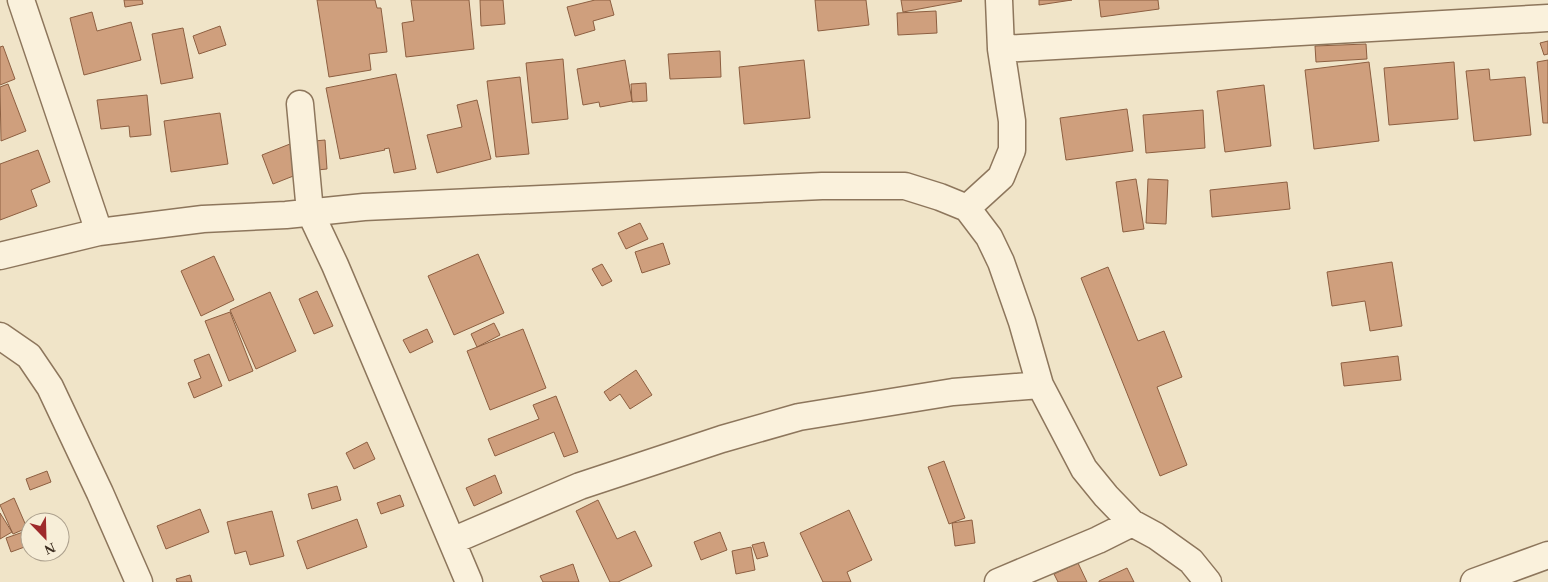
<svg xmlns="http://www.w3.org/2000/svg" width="1548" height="582" viewBox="0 0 1548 582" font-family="Georgia,serif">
<rect width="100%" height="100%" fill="#f0e4c8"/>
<path fill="#cf9f7d" stroke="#8d5f41" d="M124 0H142L143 4 125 7Z
M317 0H375L377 8H381L387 52 369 54 371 70 329 77Z
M411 0H469L474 49 406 57 402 23 414 21Z
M480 0H503L505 24 481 26Z
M595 0H610L614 15 593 21 595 30 575 36 567 7Z
M815 0H866L869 25 818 31Z
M901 0H961L962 1 903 12Z
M1039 0H1072L1039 5Z
M1099 0H1158L1159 9 1101 17Z
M936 11 937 33 898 35 897 13Z
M92 12 97 31 131 22 141 60 84 75 70 18Z
M220 26 226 45 199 54 193 36Z
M183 28 193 78 161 84 152 34Z
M1548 41V54L1544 55 1540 43Z
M1366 44 1367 59 1316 62 1315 46Z
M3 46 15 79 0 85V47Z
M720 51 721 77 670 79 668 54Z
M563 59 568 119 532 123 526 63Z
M625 60 632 101 600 107 599 102 583 105 577 69Z
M804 60 810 118 744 124 739 67Z
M1548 60V123H1543L1537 62Z
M1369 62 1379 141 1314 149 1305 70Z
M1454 62 1458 119 1389 125 1384 68Z
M1489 69 1490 80 1525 77 1531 135 1474 141 1466 71Z
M396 74 416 169 394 173 389 148 384 149 385 150 340 159 326 88Z
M520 77 529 154 496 157 487 81Z
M646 83 647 101 632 102 631 84Z
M8 84 26 131 1 141 0 87Z
M1264 85 1271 146 1225 152 1217 91Z
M147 95 151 135 130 137 129 126 101 129 97 100Z
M477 100 491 159 437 173 427 135 462 127 457 105Z
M1127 109 1133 151 1066 160 1060 118Z
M1203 110 1205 148 1146 153 1143 115Z
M220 113 228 164 171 172 164 121Z
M325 140 327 169 307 171 304 142Z
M290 144 301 173 273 184 262 155Z
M38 150 50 182 31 190 37 206 0 220V164Z
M1136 179 1144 229 1123 232 1116 182Z
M1148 179 1168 180 1166 224 1146 223Z
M1287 182 1290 209 1212 217 1210 190Z
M640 223 648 239 626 249 618 233Z
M663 243 670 264 642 273 635 252Z
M478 254 504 313 454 335 428 276Z
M214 256 234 300 201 316 181 271Z
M1392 262 1402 326 1370 331 1365 301 1332 306 1327 272Z
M602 264 612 281 602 286 592 269Z
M1108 267 1138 341 1164 331 1182 377 1157 387 1187 465 1160 476 1081 278Z
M317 291 333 326 314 334 299 299Z
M270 292 296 351 256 369 230 310Z
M230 312 253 371 229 381 205 321Z
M494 323 500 335 477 347 471 334Z
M427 329 433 342 410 353 403 340Z
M523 329 546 388 490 410 467 351Z
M209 354 222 386 194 398 188 383 201 378 194 360Z
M1398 356 1401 380 1344 386 1341 363Z
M636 370 652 395 630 409 620 394 610 401 604 392Z
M556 396 578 452 564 457 554 432 495 456 488 439 539 419 533 405Z
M367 442 375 459 354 469 346 453Z
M944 461 965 518 949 524 928 467Z
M47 471 51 482 30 490 26 479Z
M495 475 502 493 474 506 466 488Z
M337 486 341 500 312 509 308 494Z
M400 495 404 506 381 514 377 503Z
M14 498 27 528 13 534 0 505Z
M598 500 617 539 635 531 652 566 618 582H610L576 511Z
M200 509 209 532 166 549 157 526Z
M849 510 872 560 847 572 851 582H823L800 533Z
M272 511 284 556 250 565 246 551 235 554 227 522Z
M0 513 12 532 0 539Z
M357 519 367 547 307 569 297 541Z
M972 520 975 543 955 546 952 523Z
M29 530 30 545 11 552 6 538Z
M720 532 727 550 701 560 694 542Z
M764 542 768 556 757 559 752 545Z
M751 547 755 570 736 574 732 551Z
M1078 563 1087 582H1058L1054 574Z
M573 564 579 582H543L540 576Z
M1127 568 1134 582H1099V581Z
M190 575 192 582H177L176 579Z"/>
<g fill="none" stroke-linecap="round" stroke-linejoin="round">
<g stroke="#8d765c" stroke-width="29">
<path id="minor" d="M21 0 99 232
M1001 49 1548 18
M300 104 310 212 335 265 469 582
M967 208 1001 177 1012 150V121L1001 49 999 0
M0 256 99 232 203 219 286 215 364 207 822 186H905L940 197 967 208 989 237 1001 262 1022 322 1040 385 1084 469 1106 496 1132 523 1156 536 1191 561 1208 582
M0 336 29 356 50 387 100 493 139 582
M452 541 580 486 722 439 799 417 953 392 1040 385
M998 582 1098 540 1132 523
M1474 582 1548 555"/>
</g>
<use href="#minor" stroke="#faf1dc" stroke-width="26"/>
</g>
<g transform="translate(45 537) rotate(157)"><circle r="24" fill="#f7eed8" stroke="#ada18e"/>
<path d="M0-4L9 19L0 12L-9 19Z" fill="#9e2a2b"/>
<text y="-8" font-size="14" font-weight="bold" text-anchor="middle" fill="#3d2e20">N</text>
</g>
</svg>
